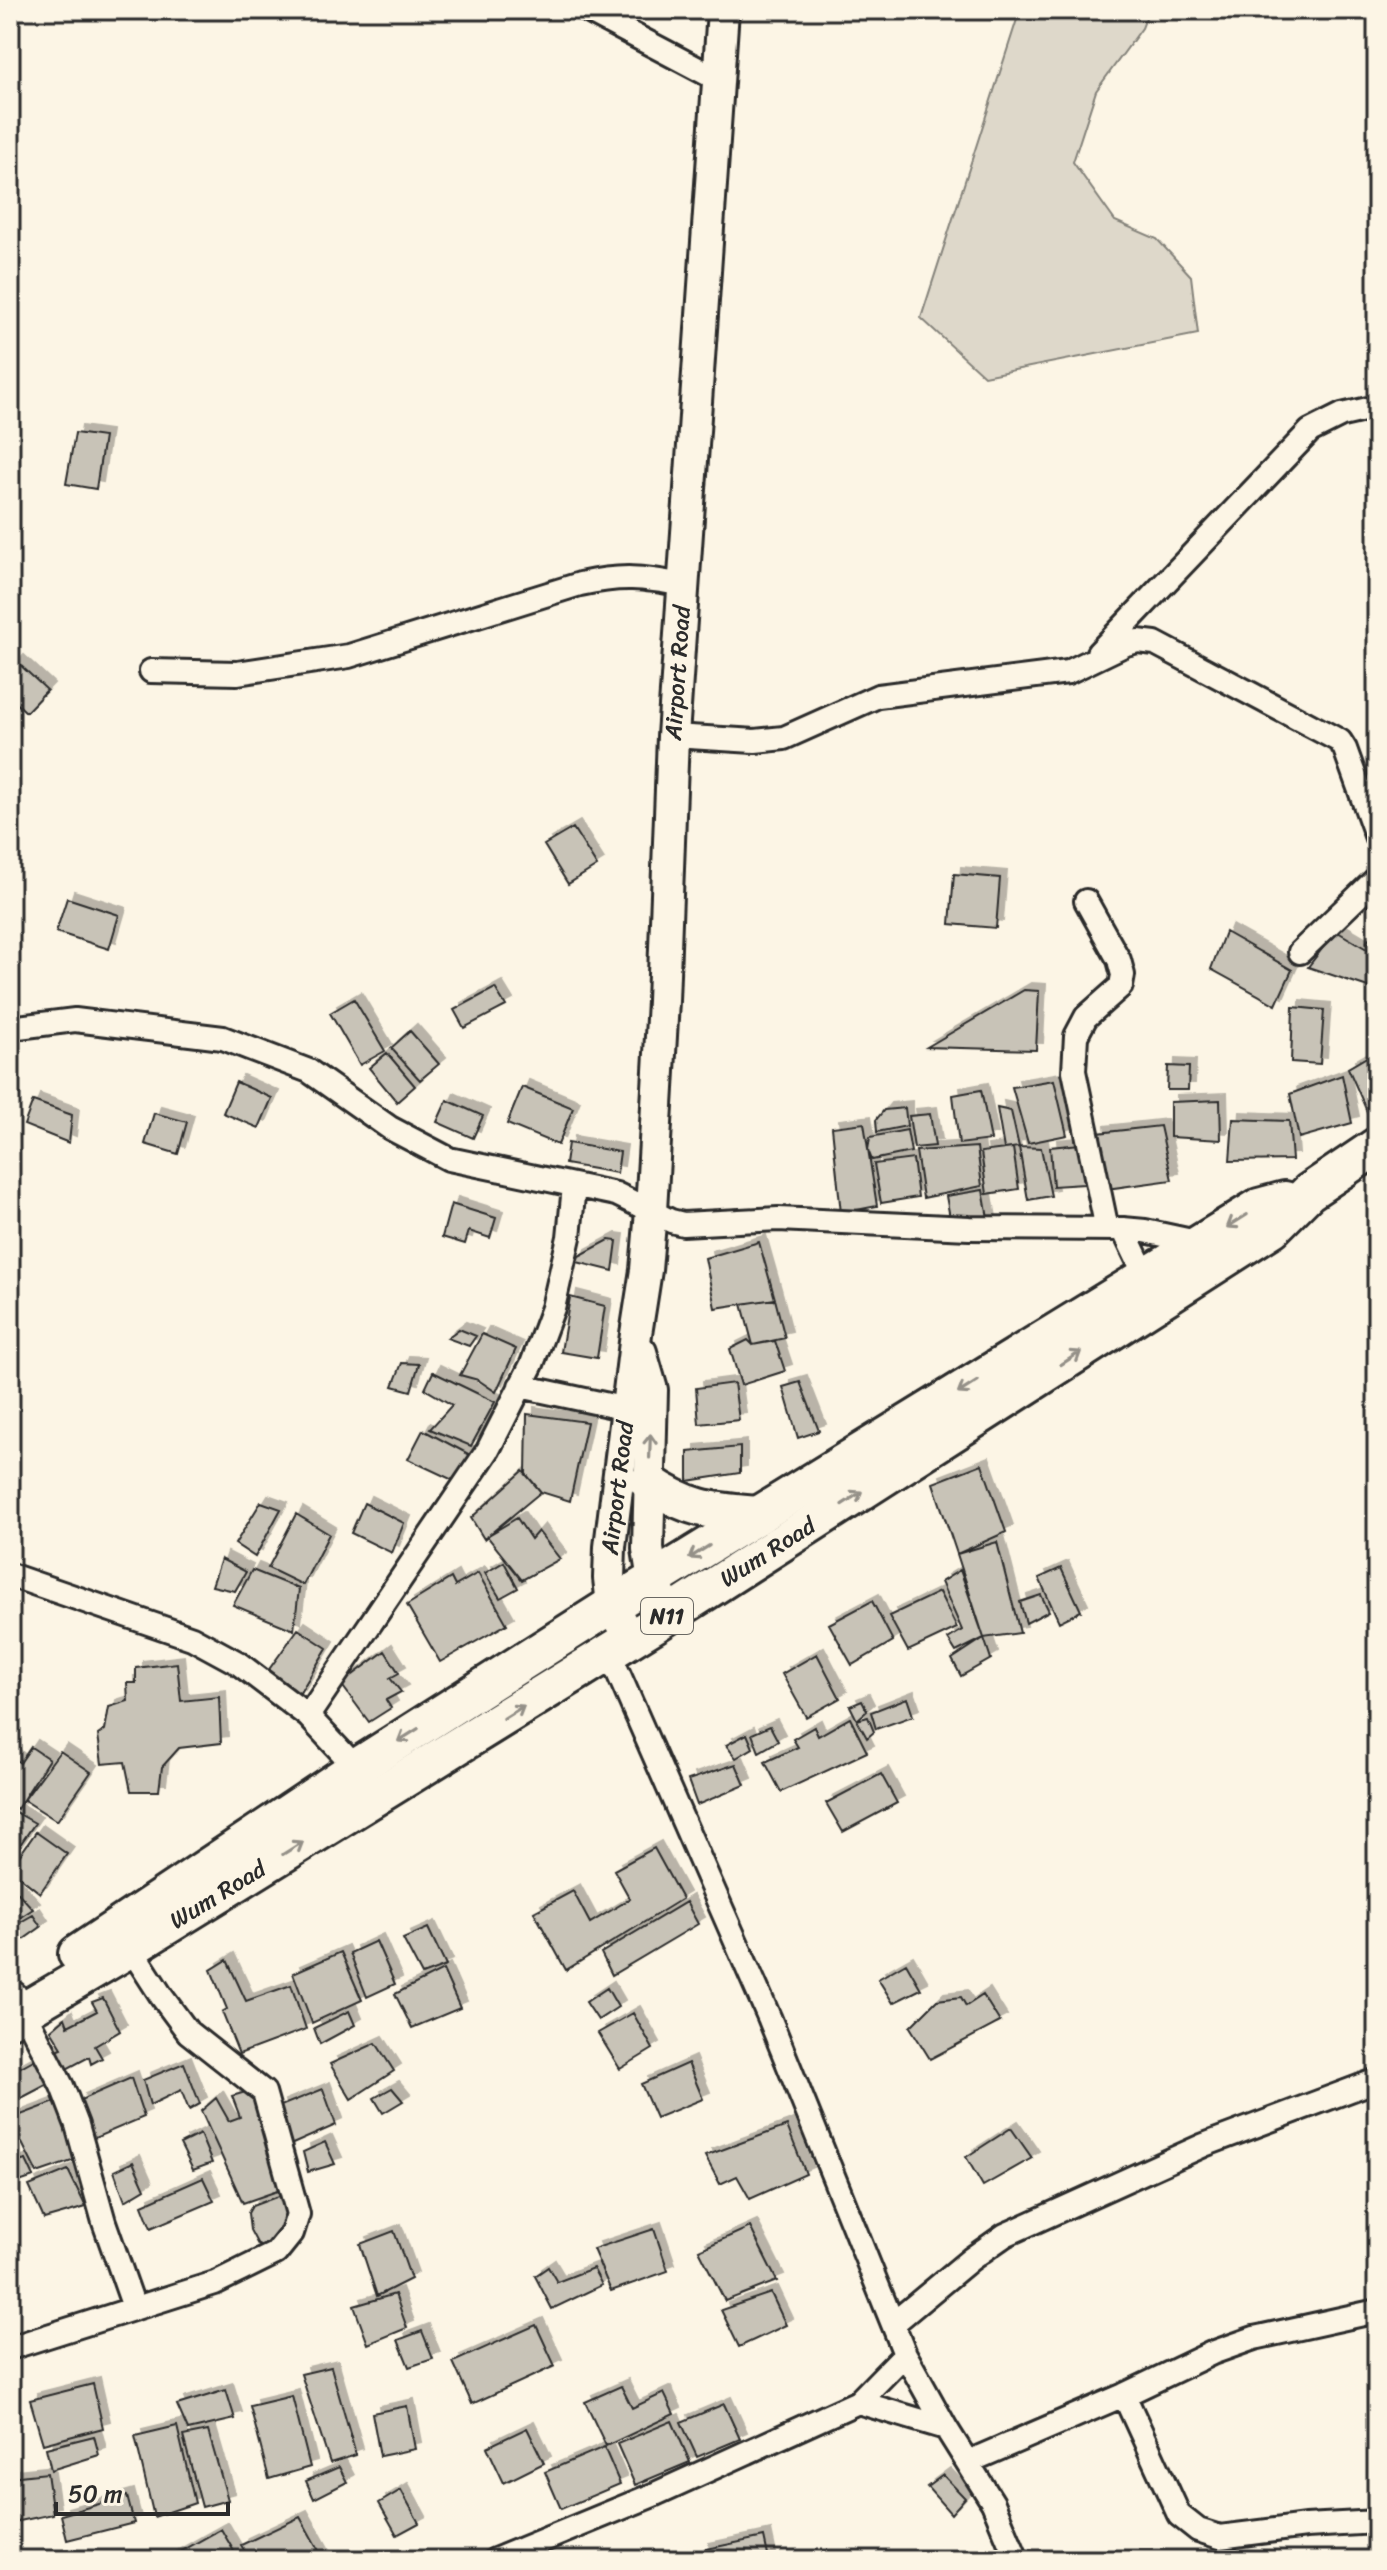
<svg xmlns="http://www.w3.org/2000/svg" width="1387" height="2570" viewBox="0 0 1387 2570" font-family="Sriracha,sans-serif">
<defs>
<filter id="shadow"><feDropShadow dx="7" dy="-7" stdDeviation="0" flood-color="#0004"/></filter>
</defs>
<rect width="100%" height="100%" fill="#fcf5e5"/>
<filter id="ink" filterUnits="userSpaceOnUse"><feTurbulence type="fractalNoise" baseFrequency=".0125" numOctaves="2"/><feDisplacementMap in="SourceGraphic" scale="16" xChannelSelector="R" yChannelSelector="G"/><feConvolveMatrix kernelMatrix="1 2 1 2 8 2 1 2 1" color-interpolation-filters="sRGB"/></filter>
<g filter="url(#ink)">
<path fill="#ded8ca" stroke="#84827a" stroke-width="2" d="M1020 10H1149L1142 28 1096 91 1073 162 1115 221 1157 239 1191 276 1198 334 984 376 921 318Z"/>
<path fill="#c8c3b7" stroke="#2b2b2b" stroke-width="2" filter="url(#shadow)" d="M75 433 104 437 96 489 66 484Z
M17 662 47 690 26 712 10 697V670Z
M573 828 597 866 568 884 544 845Z
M954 874 1000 878 996 928 950 924Z
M67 898 119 915 109 949 56 932Z
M1377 925V948L1367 942Z
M1336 931 1377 955V990L1308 967Z
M1225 932 1292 970 1276 1005 1211 969Z
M495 988 506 1006 464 1028 454 1010Z
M1024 990 1039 991 1036 1050 927 1047Z
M354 999 385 1051 360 1065 330 1013Z
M1293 1007 1324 1010 1320 1064 1291 1062Z
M410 1031 439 1064 420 1080 391 1048Z
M1377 1051V1119L1372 1123 1348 1068Z
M387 1053 415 1086 397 1102 369 1068Z
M1168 1066 1189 1067 1188 1090H1167Z
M1342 1075 1352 1123 1299 1138 1290 1094Z
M1054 1080 1067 1135 1028 1143 1012 1087Z
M236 1082 272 1098 259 1128 223 1113Z
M522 1087 573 1108 558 1145 507 1124Z
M981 1090 991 1140 959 1144 953 1095Z
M447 1100 483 1116 473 1138 437 1122Z
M1220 1100 1221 1140 1170 1137V1102Z
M33 1101 72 1115 69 1143 24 1125Z
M905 1108 907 1126 877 1132 876 1120 884 1110Z
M997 1108 1011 1111 1019 1147 1004 1149Z
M154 1113 187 1122 178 1154 145 1144Z
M930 1114 935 1146 914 1148 909 1116Z
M1233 1119 1289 1121 1292 1160 1230 1161Z
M864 1123 877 1206 841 1213 832 1127Z
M1160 1126 1172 1180 1106 1189 1098 1133Z
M907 1130 911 1152 872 1160 868 1150 870 1137Z
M568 1143 620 1152 617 1173 565 1164Z
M1080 1144 1084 1184 1053 1186 1050 1147Z
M977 1147 982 1186 923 1198 916 1151Z
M1019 1147 1041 1148 1051 1196 1028 1200Z
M1013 1148 1019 1189 987 1194 981 1152Z
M913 1159 918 1197 881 1203 874 1164Z
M983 1190 989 1224 951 1223 946 1196Z
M451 1204 496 1218 490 1238 469 1231 465 1244 442 1237Z
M609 1240 617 1241 613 1271 577 1262 579 1256Z
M759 1242 775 1299 715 1308 705 1258Z
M570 1297 605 1306 597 1358 561 1352Z
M775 1299 785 1338 753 1345 742 1304Z
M459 1329 476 1336 469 1346 447 1338Z
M482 1334 516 1349 496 1392 478 1380 460 1375Z
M748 1340 753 1345 775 1341 785 1371 741 1385 730 1349Z
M402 1363 419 1364 411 1391 393 1386Z
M433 1372 495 1402 471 1446 430 1429 452 1405 425 1389Z
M800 1382 819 1431 798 1438 783 1387Z
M734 1383 739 1420 699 1424 696 1388Z
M527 1414 587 1422 570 1501 541 1492 526 1474Z
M423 1430 474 1457 459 1483 408 1459Z
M740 1447V1473L688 1481V1452Z
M982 1464 1006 1532 957 1554 933 1483Z
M523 1471 541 1492 484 1539 471 1518Z
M261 1502 281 1509 255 1557 235 1544Z
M364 1503 404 1523 392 1553 351 1533Z
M296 1514 329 1534 303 1585 268 1568Z
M517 1518 531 1539 538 1531 560 1559 522 1580 487 1536Z
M997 1542 1020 1633 984 1638 957 1554Z
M221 1559 246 1572 235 1591 212 1586Z
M504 1562 518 1588 500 1598 485 1573Z
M1061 1568 1081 1611 1059 1622 1039 1578Z
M252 1570 299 1589 294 1630 233 1605Z
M960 1570 984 1638 956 1652 948 1639 962 1630 941 1582Z
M478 1573 507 1624 440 1662 407 1605 451 1578 455 1586Z
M939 1592 957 1628 908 1651 889 1616Z
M1041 1595 1049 1611 1026 1623 1020 1602Z
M872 1601 893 1641 852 1665 829 1624Z
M298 1629 327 1648 298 1696 265 1675Z
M984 1638 991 1659 961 1676 952 1659Z
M385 1651 399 1673 390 1678 401 1692 386 1700 391 1708 369 1722 341 1684Z
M817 1654 840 1698 806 1717 782 1674Z
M177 1663 181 1701 219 1697 221 1743 179 1748 162 1767 159 1791H131L125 1762 102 1764 98 1735 105 1730 109 1707 128 1701 127 1683H136V1668Z
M907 1698 913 1716 876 1729 871 1712Z
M862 1701 867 1711 857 1720 850 1706Z
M868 1717 874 1732 867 1738 857 1720Z
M850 1718 867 1752 781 1792 765 1762 798 1747 793 1739 814 1727 818 1736Z
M770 1726 778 1741 759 1752 752 1734Z
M747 1734 753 1748 736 1758 726 1745Z
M31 1747 49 1759 17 1809 10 1804V1758L12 1756 20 1763Z
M60 1751 91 1772 57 1821 24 1800Z
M736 1764 745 1785 697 1805 688 1780Z
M881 1774 897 1803 843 1832 826 1803Z
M10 1809 35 1823 10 1859Z
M36 1832 67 1854 40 1893 10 1869Z
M654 1848 682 1899 566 1970 534 1912 573 1891 590 1923 630 1899 614 1870Z
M10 1884 33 1909 13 1922 10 1918Z
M686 1902 698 1924 612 1975 601 1953Z
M33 1915 41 1927 10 1949V1928Z
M428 1928 446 1966 422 1975 403 1939Z
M376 1941 395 1984 367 1997 350 1953Z
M341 1952 362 2000 312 2023 293 1973Z
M227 1960 246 2001 291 1985 306 2029 239 2054 222 2012 227 2009 211 1970Z
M906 1963 921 1989 893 2003 878 1979Z
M443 1970 460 2008 412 2028 395 1994Z
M607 1988 618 2007 598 2020 586 2002Z
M983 1995 1000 2022 930 2059 910 2027 937 2000 961 1997 966 2006Z
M103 1998 120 2031 95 2046 102 2058 91 2064 89 2057 61 2072 51 2052 62 2048 51 2030 65 2018 68 2026 97 2011 92 2002Z
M349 2011 355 2025 320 2044 314 2028Z
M633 2013 653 2049 620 2069 598 2033Z
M376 2043 394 2071 351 2099 330 2064Z
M37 2058 50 2083 10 2104V2073Z
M184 2063 200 2104 189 2110 181 2090 150 2105 143 2080Z
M688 2063 703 2099 656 2118 641 2084Z
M131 2078 144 2117 90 2140 78 2101Z
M392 2088 403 2101 383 2113 374 2098Z
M323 2089 336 2125 288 2146 278 2107Z
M253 2090 283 2189 243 2203 201 2111 216 2098 229 2121 240 2117 232 2096Z
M55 2102 78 2159 37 2173 10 2119Z
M787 2126 806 2174 750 2199 737 2176 720 2184 705 2156Z
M1011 2128 1032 2158 983 2186 966 2157Z
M200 2134 212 2163 193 2170 180 2144Z
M325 2142 335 2164 308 2172 303 2152Z
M26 2160 34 2177 10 2185V2164Z
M133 2162 145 2189 125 2201 114 2171Z
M68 2170 86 2207 44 2219 29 2186Z
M203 2178 214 2201 151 2228 142 2205Z
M279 2196 289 2207 283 2234 269 2251 258 2245 250 2230 248 2213 252 2206Z
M750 2227 777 2281 725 2301 699 2250Z
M654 2229 668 2271 611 2291 593 2249Z
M394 2231 411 2279 377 2296 360 2244Z
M548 2267 557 2282 593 2268 602 2285 552 2309 535 2276Z
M771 2293 786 2325 739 2347 721 2310Z
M395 2294 407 2328 368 2344 354 2306Z
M536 2325 555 2366 472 2404 453 2362Z
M422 2331 433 2359 409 2367 398 2340Z
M331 2367 356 2455 330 2463 301 2374Z
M93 2384 103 2428 43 2444 30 2400Z
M621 2386 632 2408 664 2393 674 2414 606 2446 585 2402Z
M226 2390 235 2419 188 2430 177 2405Z
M292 2396 310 2467 269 2479 250 2406Z
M724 2404 740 2439 697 2457 681 2422Z
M407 2406 415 2449 380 2456 372 2413Z
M672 2421 690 2462 635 2485 617 2444Z
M177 2426 195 2503 154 2517 135 2436Z
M527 2428 544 2463 504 2483 487 2447Z
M208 2431 228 2500 202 2507 183 2436Z
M94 2436 99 2455 51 2470 46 2448Z
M604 2447 620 2484 561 2509 545 2472Z
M339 2467 347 2482 314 2499 306 2481Z
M47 2473 53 2514 10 2523V2477Z
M943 2475 965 2498 951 2514 927 2487Z
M401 2490 419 2523 397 2535 379 2503Z
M127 2496 134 2523 67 2540 61 2515Z
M300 2517 323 2558 250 2560 241 2545Z
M221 2529 239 2560H166Z
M764 2537 769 2560H704L702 2550Z"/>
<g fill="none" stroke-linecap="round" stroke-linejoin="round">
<g stroke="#2b2b2b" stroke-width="28">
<path id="minor" d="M586 10 717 79
M1098 653 1310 431 1342 415 1377 407
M151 671 237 673 349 656 580 584C622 575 642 577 684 585
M673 736 755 741 784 738 878 696 1068 672 1126 644 1138 641 1155 643 1340 741 1345 749 1377 838
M1086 901 1119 960 1123 975 1121 986 1086 1017 1076 1036 1074 1071 1107 1229
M1300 952 1377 878
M10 1028 75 1020 223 1038 309 1071 390 1128 449 1159 616 1194 671 1221 683 1224 778 1219 969 1228 1123 1229 1145 1231 1201 1243
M1123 1229 1146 1277
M520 1386 627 1409
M10 1575 192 1638 238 1663 308 1716 364 1776
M609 1652 769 2017 905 2354 946 2428 993 2503 1017 2560
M308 1716 488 1450 532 1364 553 1308 569 1237 574 1186
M15 1994 62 2086 77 2125 104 2222 134 2307
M894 2323 971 2259 1005 2235 1204 2145 1377 2080
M10 2348 215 2283 276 2253 292 2233 298 2214 264 2092 188 2032 162 1997 126 1941
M1124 2395 1179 2515 1198 2530 1220 2537 1306 2526 1377 2522
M858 2402 946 2428
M968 2462 1124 2395 1212 2353 1254 2338 1377 2311
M495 2560 653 2495 858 2402 905 2354"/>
</g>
<g stroke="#2b2b2b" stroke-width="36">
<g id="secondary">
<path d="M641 1352 652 1390 648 1549 653 1580 670 1614"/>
<path id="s1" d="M630 1639 612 1605 609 1578 610 1547 636 1334 646 1270 651 1211 663 1001 673 736 723 10"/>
</g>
</g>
<g stroke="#2b2b2b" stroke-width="42">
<g id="trunk">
<path d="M648 1482C689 1510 712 1511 759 1515"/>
<path d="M77 1954 357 1767 612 1605 1259 1207 1285 1200"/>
<path id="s2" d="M10 2019 131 1948 655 1624 1273 1228 1309 1192 1377 1146"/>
</g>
</g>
<use href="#minor" stroke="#fcf5e5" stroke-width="22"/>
<use href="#secondary" stroke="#fcf5e5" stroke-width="30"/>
<use href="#trunk" stroke="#fcf5e5" stroke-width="36"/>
</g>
<defs><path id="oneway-shaft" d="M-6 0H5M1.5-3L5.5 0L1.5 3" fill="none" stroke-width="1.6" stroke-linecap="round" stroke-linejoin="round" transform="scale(2)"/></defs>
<g stroke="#949088">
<use href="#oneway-shaft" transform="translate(1237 1221) rotate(148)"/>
<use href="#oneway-shaft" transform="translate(1071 1358) rotate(-33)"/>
<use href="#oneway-shaft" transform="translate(968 1387) rotate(148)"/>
<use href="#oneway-shaft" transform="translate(650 1446) rotate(-88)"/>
<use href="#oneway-shaft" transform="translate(852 1498) rotate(-33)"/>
<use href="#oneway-shaft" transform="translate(699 1552) rotate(148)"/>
<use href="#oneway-shaft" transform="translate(514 1712) rotate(-32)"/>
<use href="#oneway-shaft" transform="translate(408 1735) rotate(148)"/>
<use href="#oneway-shaft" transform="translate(293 1848) rotate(-32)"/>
</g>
</g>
<g text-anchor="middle" stroke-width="8" stroke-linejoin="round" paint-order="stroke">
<rect fill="#fcf5e5" stroke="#6a6863" stroke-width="2" x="641" y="1598" width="52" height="36" rx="6"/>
<g font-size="22" font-weight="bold" fill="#2b2b2b">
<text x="667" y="1624">N11</text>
</g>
<g font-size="24" fill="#2b2b2b" stroke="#fcf5e5">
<text dy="8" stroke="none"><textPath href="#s1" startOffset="974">Airport Road</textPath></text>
<text dy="8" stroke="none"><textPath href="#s1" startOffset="156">Airport Road</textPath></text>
<text dy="8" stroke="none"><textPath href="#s2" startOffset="890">Wum Road</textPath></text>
<text dy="8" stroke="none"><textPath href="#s2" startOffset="242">Wum Road</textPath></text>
</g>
</g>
<rect width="1387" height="2570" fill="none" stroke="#fcf5e5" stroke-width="40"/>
<rect x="20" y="20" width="1347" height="2530" fill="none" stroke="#2b2b2b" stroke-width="3" filter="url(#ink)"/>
<path d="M56 2502v12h172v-12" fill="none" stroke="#2b2b2b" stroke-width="4"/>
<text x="68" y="2502" font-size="24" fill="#2b2b2b" stroke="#fcf5e5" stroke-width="6" paint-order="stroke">50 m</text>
</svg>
